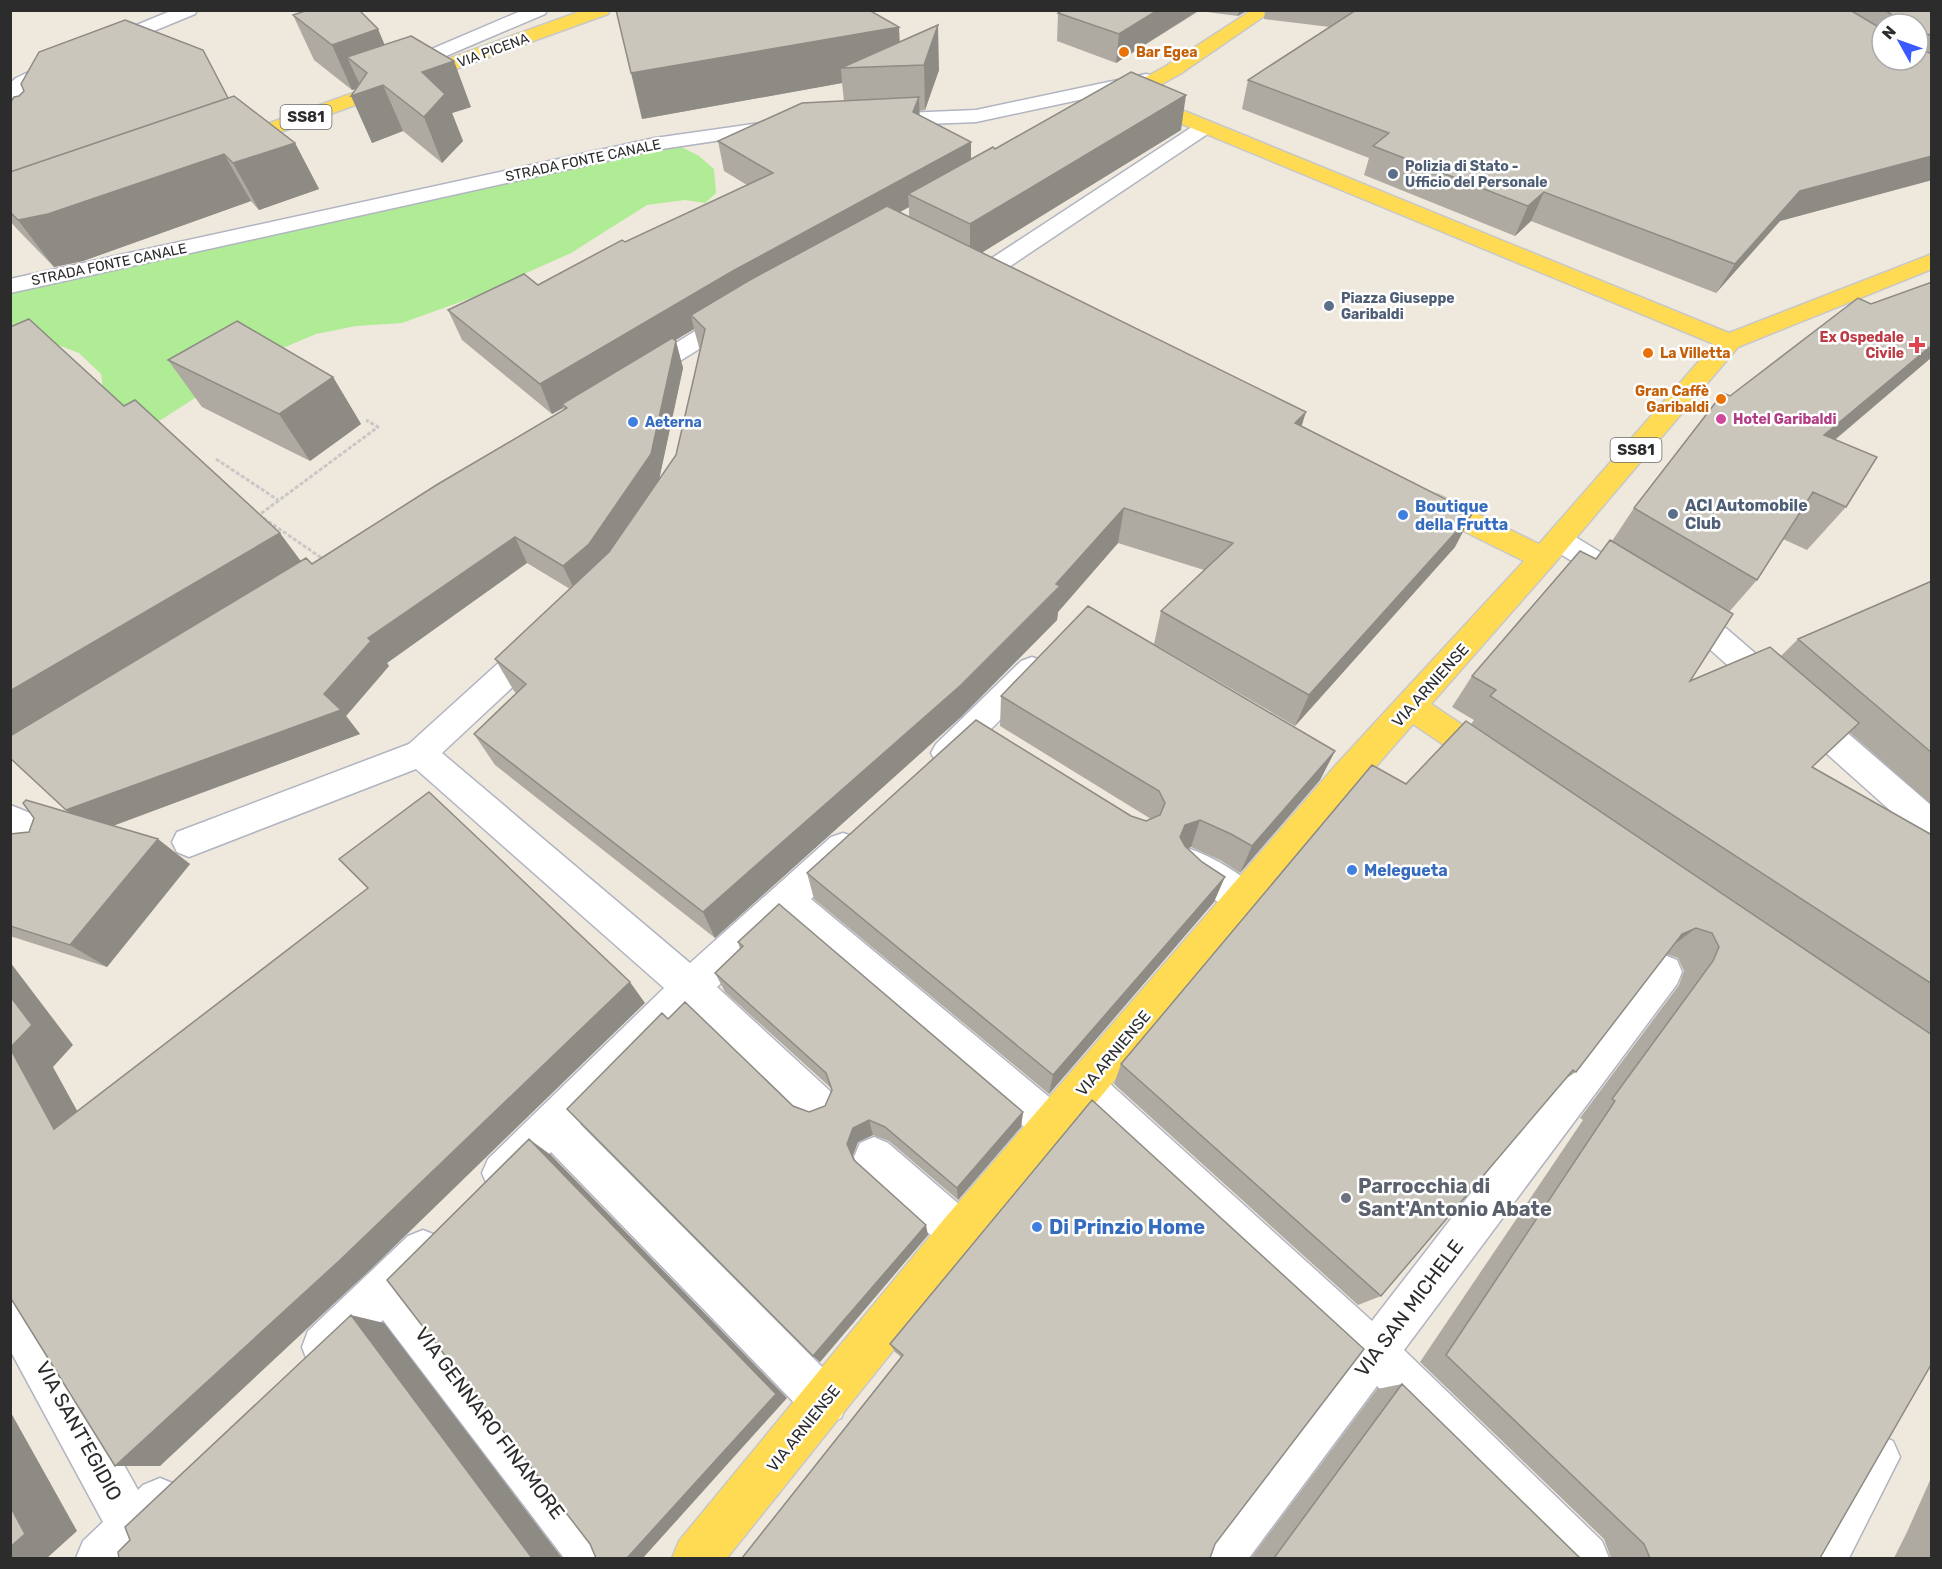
<svg xmlns="http://www.w3.org/2000/svg" width="1942" height="1569" viewBox="0 0 1942 1569" font-family="Rubik,sans-serif">
<rect width="100%" height="100%" fill="#efe8dd"/>
<path fill="#b0eb95" d="M678 145 699 156 714 169 716 193 705 203 685 200 647 205 571 253 471 298 402 323 356 326 316 334 254 360 153 425 104 393 101 374 79 353 53 343 11 355V292L462 189Z"/>
<g fill="none" stroke-linecap="round" stroke-linejoin="round">
<g stroke="#b1b4c1" stroke-width="3">
<path id="minor" d="M173 10H197L195 14 81 61 30 86 17 97 10 99V83L16 78 69 53Z
M523 10H547L545 14 439 59 419 83H405L403 79 416 60 427 51Z
M1146 74 1153 76 1155 80 1153 84 976 122 880 126 873 124 870 120 873 116 880 114 976 110Z
M781 120 788 122 791 126 788 130 655 150 10 293V279L655 138Z
M1205 121 1212 123 1215 127 1212 131 988 281 980 283 972 281 969 276 972 271 1198 123Z
M736 309 744 311 748 316 744 321 651 379 642 382 633 379 630 374 633 369 728 311Z
M1559 530 1569 533 1626 568 1630 575 1626 582 1616 586 1606 582 1549 547 1545 540 1549 533Z
M1680 604 1690 607 1727 629 1932 806V841L1920 837 1705 645 1670 623 1665 615 1670 607Z
M537 634 548 638 552 646 548 654 442 753 690 963 831 837 843 833 855 837 860 848 855 859 811 899 1066 1111 1072 1125 1066 1139 1052 1145 1038 1139 786 922 717 987 830 1091 836 1105 830 1119 816 1125 802 1119 690 1012 580 1124 841 1386 848 1402 841 1418 825 1425 809 1418 551 1152 516 1187 502 1193 488 1187 482 1173 488 1159 664 988 416 769 189 857 177 852 172 842 177 832 409 744 526 638Z
M1032 657 1043 661 1047 669 1043 677 958 762 947 766 936 762 931 753 936 744 1021 661Z
M10 805C30 812 60 826 69 845L64 856C43 863 29 848 10 837Z
M1190 849C1211 856 1252 878 1261 898L1255 909 1243 914C1223 906 1182 883 1173 864L1178 853Z
M1664 955 1677 960 1682 972 1677 984 1404 1350 1602 1541 1609 1558H1551L1377 1386 1249 1558H1195L1202 1541 1345 1356 1070 1101 1064 1087 1070 1073 1084 1068 1098 1073 1372 1321 1651 960Z
M874 1137 888 1143 975 1218 981 1233 975 1248 960 1254 945 1248 860 1171 854 1157 860 1143Z
M423 1230 438 1236 444 1251 438 1266 414 1289 611 1541 618 1558H564L383 1320 340 1363 324 1369 308 1363 302 1347 308 1331 408 1236Z
M10 1282 25 1289 138 1490 143 1485 160 1478 177 1485 184 1502 177 1519 160 1534 170 1558H76L83 1541 103 1522 10 1350Z
M1877 1434 1893 1441 1900 1457 1849 1558H1799L1806 1541 1861 1441Z"/>
</g>
<g stroke="#c8c8c8" stroke-width="3">
<path id="major" d="M584 10H610L608 14 239 147H225L222 143 225 139Z
M1252 10H1273L1180 74 1140 96 1150 97 1729 333 1932 254V269L1738 347 1553 565 1431 704 1500 750 1505 759 1500 768 1489 772 1478 768 1413 724 1359 786 975 1248 727 1558H672L679 1541 945 1218 1335 766 1524 561 1419 509 1415 502 1419 495 1429 493 1439 495 1539 544 1714 344 1136 105 1133 101 1135 99 1122 106H1108L1105 102 1108 98 1166 66Z"/>
</g>
<path stroke="#c8c8c8" stroke-width="3" stroke-dasharray="4 2" stroke-linecap="butt" d="M216 459 278 500
M326 561 259 515 378 427 366 420"/>
<use href="#minor" fill="#fff" fill-rule="evenodd"/>
<use href="#major" fill="#ffdb53" fill-rule="evenodd"/>
</g>
<path fill="#aeaaa2" fill-rule="evenodd" d="M1063 10H1248L1238 16 1199 11 1116 63 1057 41 1058 13Z
M1265 10H1932V180L1780 221 1716 293 1531 221 1515 236 1364 175 1369 158 1242 109 1248 80 1330 27 1264 19ZM1882 24H1918V60H1882Z
M293 15 471 107 452 113 463 141 442 163 403 131 372 143 356 89 352 90 314 60Z
M899 43 939 70 925 110 919 111V115L971 159 995 149 1181 130 982 252 1302 426 1455 547 1295 726 1154 644 1161 611 1204 570 1118 543 1058 612 1057 620 961 717 715 938 495 765 474 734 516 693 514 691 495 659 570 589 527 563 387 663 389 666 346 716 360 734 113 826 190 864 107 967 10 936V834L29 832 70 813 66 810 124 406 301 561 312 564 564 410 563 408 552 414 462 340 448 310 538 285 625 242 747 185 724 171 718 141 844 101 842 83 642 119ZM909 207V217L900 212ZM694 329 700 351 676 455 659 479 683 368 675 340Z
M228 98 295 143 319 189 259 210 251 201 83 261 54 267 17 229 10 221V103Z
M1932 282V357L1835 440 1846 507 1807 550 1783 539 1757 580 1729 612 1690 681 1781 656 1798 639 1932 581V805L1849 732 1812 767 1932 835V1363L1820 1558H1611L1604 1539 1420 1362 1583 1120 1580 1118 1679 985 1684 971 1678 958 1666 954 1576 1072 1564 1080 1381 1296 1358 1305 1114 1084 1121 1064 1406 784 1471 724 1474 720 1452 707 1472 676 1596 559 1612 541 1634 508 1730 396 1871 304Z
M168 360 333 377 361 424 310 461 202 407Z
M1001 696 1335 751 1320 780 1240 873 1220 860 1191 847 1187 848 1214 902 1049 1094 814 899 807 873 1131 816 1146 821 1151 819 1000 726Z
M738 942 1023 1112 1021 1127 958 1200 889 1141 873 1135 858 1142 852 1157 854 1160 928 1235 820 1362 813 1356 668 1019 793 1106 809 1112 825 1106 832 1091V1089L725 992 715 973 740 949Z
M1092 1100 901 1357 895 1352 890 1344Z
M1402 1384 1580 1558H1251L1377 1389Z
M1932 1476V1558H1894L1907 1532Z"/>
<path fill="#8d8b84" d="M1158 10H1199L1116 63 1119 34Z
M1239 10H1248L1238 16Z
M938 25 939 70 925 110 924 65Z
M899 27 901 66 841 68 842 83 642 119 631 73Z
M378 29 397 74 367 73 347 57 361 87 352 90 332 45Z
M454 61 471 107 452 113 463 141 442 163 424 117 422 72Z
M383 85 403 131 372 143 351 96Z
M1186 95 1181 130 970 260V224Z
M919 97 920 127 913 112Z
M971 142V172L908 194 909 207 737 303 691 315 694 329 565 407 562 404 563 408 552 414 540 384 731 272Z
M295 143 319 189 259 210 233 163Z
M224 154 251 201 83 261 54 267 18 220Z
M1932 156V180L1780 221 1716 293 1735 264 1800 191Z
M1544 192 1531 221 1515 236 1528 206Z
M676 341 683 368 659 480 599 570 575 591 563 566Z
M1932 345V357L1788 479 1824 435Z
M333 377 361 424 310 461 279 414Z
M1306 412 1295 447V423Z
M1124 508 1118 543 1058 612 1057 620 961 717 715 938 703 912 1056 584Z
M1473 513 1455 547 1295 726 1309 695Z
M280 533 303 564 10 740V691Z
M515 537 527 563 387 663 389 666 346 716 360 734 96 832 66 810 324 694 368 638Z
M1335 751 1320 780 1240 873 1252 846Z
M1200 820 1191 847 1176 852 1180 837 1185 825Z
M158 839 190 864 107 967 70 945Z
M1225 877 1214 902 1049 1094 1053 1075Z
M1696 928 1663 953 1682 934Z
M10 962 73 1045 53 1067 96 1145 54 1129 10 1048Z
M630 982 645 1003 369 1271 160 1466H115Z
M1023 1112 1021 1127 958 1200 957 1188Z
M869 1120 873 1135 858 1142 852 1158 847 1144 853 1128Z
M529 1139 551 1155 787 1398 643 1558H627Z
M926 1225 928 1235 820 1362 813 1356Z
M351 1315 384 1323 562 1558H532Z
M10 1411 77 1531 47 1558H10Z"/>
<path fill="#cac6bc" stroke="#8d8b84" stroke-width="1.5" d="M308 10H359L378 29 332 45 293 15Z
M616 10H869L899 27 631 73Z
M1063 10H1158L1119 34 1058 13Z
M1356 10H1850L1882 29V60H1918V48L1932 54V156L1800 191 1735 264 1544 192 1528 206 1373 146 1389 133 1248 80Z
M1884 10H1932V36L1918 30V24H1902L1901 20Z
M125 20 203 50 228 98 10 172V103L14 97 19 96 24 91 21 84 39 52Z
M938 25 924 65 841 68Z
M411 36 454 61 422 72 445 94 424 117 383 85 351 96 367 73 347 57Z
M1131 72 1186 95 970 224 908 194 993 147 995 149Z
M234 96 295 143 233 163 224 154 48 214 18 220 10 212V172Z
M919 97 913 112 971 142 731 272 540 384 448 310 524 274 538 285 622 240 625 242 773 173 718 141 802 103Z
M887 206 1306 412 1295 423 1473 513 1309 695 1161 611 1233 543 1124 508 1056 584 1060 586 961 685 703 912 474 734 526 684 495 659 609 552 676 455 705 329 691 315 748 281Z
M1932 282V345L1824 435 1877 457 1846 507 1813 492 1757 580 1634 508 1723 393 1730 396 1858 298 1871 304Z
M29 319 124 406 135 400 280 533 10 691V327Z
M237 321 333 377 279 414 168 360Z
M672 338 676 341 651 454 589 544 563 566 515 537 368 638 371 641 324 694 341 710 66 810 10 758V736L306 558 312 564 438 484 567 408 562 404Z
M1610 540 1733 614 1690 681 1770 647 1859 723 1812 767 1932 835V984L1490 696 1496 690 1472 676 1580 551 1596 559Z
M1932 581V753L1798 639Z
M1088 606 1335 751 1252 846 1231 834 1200 820 1185 825 1180 837 1185 846 1202 862 1225 877 1053 1075 807 873 976 720 1131 816 1146 821 1160 815 1165 803 1159 791 1001 696Z
M1466 721 1932 1035V1363L1820 1558H1650L1644 1544 1446 1355 1615 1101 1612 1099 1713 961 1719 947 1712 933 1696 928 1682 934 1576 1072 1573 1070 1381 1296 1121 1064 1372 765 1406 784Z
M429 792 630 982 339 1261 115 1466 10 1297V1048L54 1129 368 888 339 859Z
M26 800 158 839 70 945 10 926V834L29 832 34 818 23 803Z
M779 904 1023 1112 957 1188 885 1127 869 1120 853 1128 847 1144 854 1160 926 1225 813 1356 567 1109 662 1013 668 1019 685 1002 793 1106 809 1112 825 1106 832 1090 826 1073 715 973 743 946 738 942Z
M10 996 32 1025 10 1048Z
M1092 1100 1364 1349 1215 1544 1210 1558H742L903 1355 890 1344Z
M529 1139 776 1394 627 1558H596L590 1544 387 1280Z
M351 1315 532 1558H119L118 1552 130 1540 125 1527Z
M1402 1384 1580 1558H1274Z
M10 1506 25 1534 10 1547Z"/>
<g fill="#e8710a" stroke="#fff" stroke-width="2">
<circle cx="1124" cy="52" r="6"/>
<circle cx="1648" cy="353" r="6"/>
<circle cx="1721" cy="399" r="6"/>
</g>
<g fill="#5c6f8a" stroke="#fff" stroke-width="2">
<circle cx="1393" cy="174" r="6"/>
<circle cx="1329" cy="306" r="6"/>
<circle cx="1673" cy="514" r="6"/>
</g>
<path fill="#e0444e" stroke="#fff" stroke-width="2" d="M1914 336h6v6h6v6h-6v6h-6v-6h-6v-6h6z"/>
<circle fill="#d1479c" stroke="#fff" stroke-width="2" cx="1721" cy="419" r="6"/>
<g fill="#3f7fe0" stroke="#fff" stroke-width="2">
<circle cx="633" cy="422" r="6"/>
<circle cx="1403" cy="515" r="6"/>
<circle cx="1352" cy="870" r="6"/>
<circle cx="1037" cy="1227" r="6"/>
</g>
<circle fill="#6b7280" stroke="#fff" stroke-width="2" cx="1346" cy="1198" r="6"/>
<g text-anchor="middle" stroke-width="5" stroke-linejoin="round" paint-order="stroke">
<g font-size="14" fill="#2c2c2c" stroke="#fff">
<text transform="translate(493 50) rotate(-20)" y="5">VIA PICENA</text>
<text transform="translate(583 160) rotate(-12)" y="5">STRADA FONTE CANALE</text>
<text transform="translate(109 264) rotate(-12)" y="5">STRADA FONTE CANALE</text>
</g>
<g font-size="14" font-weight="bold" fill="#c56008" stroke="#fff" text-anchor="start">
<text x="1136" y="57">Bar Egea</text>
<text x="1660" y="358">La Villetta</text>
<text x="1709" y="396" text-anchor="end">Gran Caffè<tspan x="1709" dy="16">Garibaldi</tspan></text>
</g>
<g font-size="14" font-weight="bold" fill="#4e5e75" stroke="#fff" text-anchor="start">
<text x="1405" y="171">Polizia di Stato -<tspan x="1405" dy="16">Ufficio del Personale</tspan></text>
<text x="1341" y="303">Piazza Giuseppe<tspan x="1341" dy="16">Garibaldi</tspan></text>
</g>
<g font-size="14" font-weight="bold" fill="#be3a42" stroke="#fff" text-anchor="end">
<text x="1904" y="342">Ex Ospedale<tspan x="1904" dy="16">Civile</tspan></text>
</g>
<g font-size="14" font-weight="bold" fill="#b23c85" stroke="#fff" text-anchor="start">
<text x="1733" y="424">Hotel Garibaldi</text>
</g>
<g font-size="14" font-weight="bold" fill="#366cbe" stroke="#fff" text-anchor="start">
<text x="645" y="427">Aeterna</text>
</g>
<g fill="#fff" stroke="#6b6b6b" stroke-width="1.5">
<rect x="280.5" y="105" width="51" height="24" rx="4.5"/>
<rect x="1610.5" y="438" width="51" height="24" rx="4.5"/>
</g>
<g font-size="15" font-weight="bold" fill="#2c2c2c">
<text x="306" y="122">SS81</text>
<text x="1636" y="455">SS81</text>
</g>
<g font-size="16" font-weight="bold" fill="#4e5e75" stroke="#fff" text-anchor="start">
<text x="1685" y="511">ACI Automobile<tspan x="1685" dy="18">Club</tspan></text>
</g>
<g font-size="16" font-weight="bold" fill="#366cbe" stroke="#fff" text-anchor="start">
<text x="1415" y="512">Boutique<tspan x="1415" dy="18">della Frutta</tspan></text>
<text x="1364" y="876">Melegueta</text>
</g>
<g font-size="16" fill="#2c2c2c" stroke="#fff">
<text transform="translate(1430 685) rotate(-48)" y="6">VIA ARNIENSE</text>
<text transform="translate(1113 1053) rotate(-50)" y="6">VIA ARNIENSE</text>
<text transform="translate(803 1428) rotate(-51)" y="6">VIA ARNIENSE</text>
</g>
<g font-size="20" font-weight="bold" fill="#5b616d" stroke="#fff" text-anchor="start">
<text x="1358" y="1193">Parrocchia di<tspan x="1358" dy="23">Sant'Antonio Abate</tspan></text>
</g>
<g font-size="20" font-weight="bold" fill="#366cbe" stroke="#fff" text-anchor="start">
<text x="1049" y="1234">Di Prinzio Home</text>
</g>
<g font-size="20" fill="#2c2c2c" stroke="#fff">
<text transform="translate(1409 1308) rotate(-53)" y="7">VIA SAN MICHELE</text>
<text transform="translate(490 1423) rotate(53)" y="7">VIA GENNARO FINAMORE</text>
<text transform="translate(79 1431) rotate(61)" y="7">VIA SANT'EGIDIO</text>
</g>
</g>
<rect width="1942" height="1569" fill="none" stroke="#2c2c2c" stroke-width="24"/>
<g transform="translate(1900 42) rotate(310)"><circle r="28" fill="#ffffff" stroke="#ababab" stroke-width="1.5"/>
<path d="M0-4.5L10 22L0 15L-10 22Z" fill="#3a5aff"/>
<text y="-9" font-size="16" font-weight="bold" text-anchor="middle" fill="#2c2c2c">N</text>
</g>
</svg>
